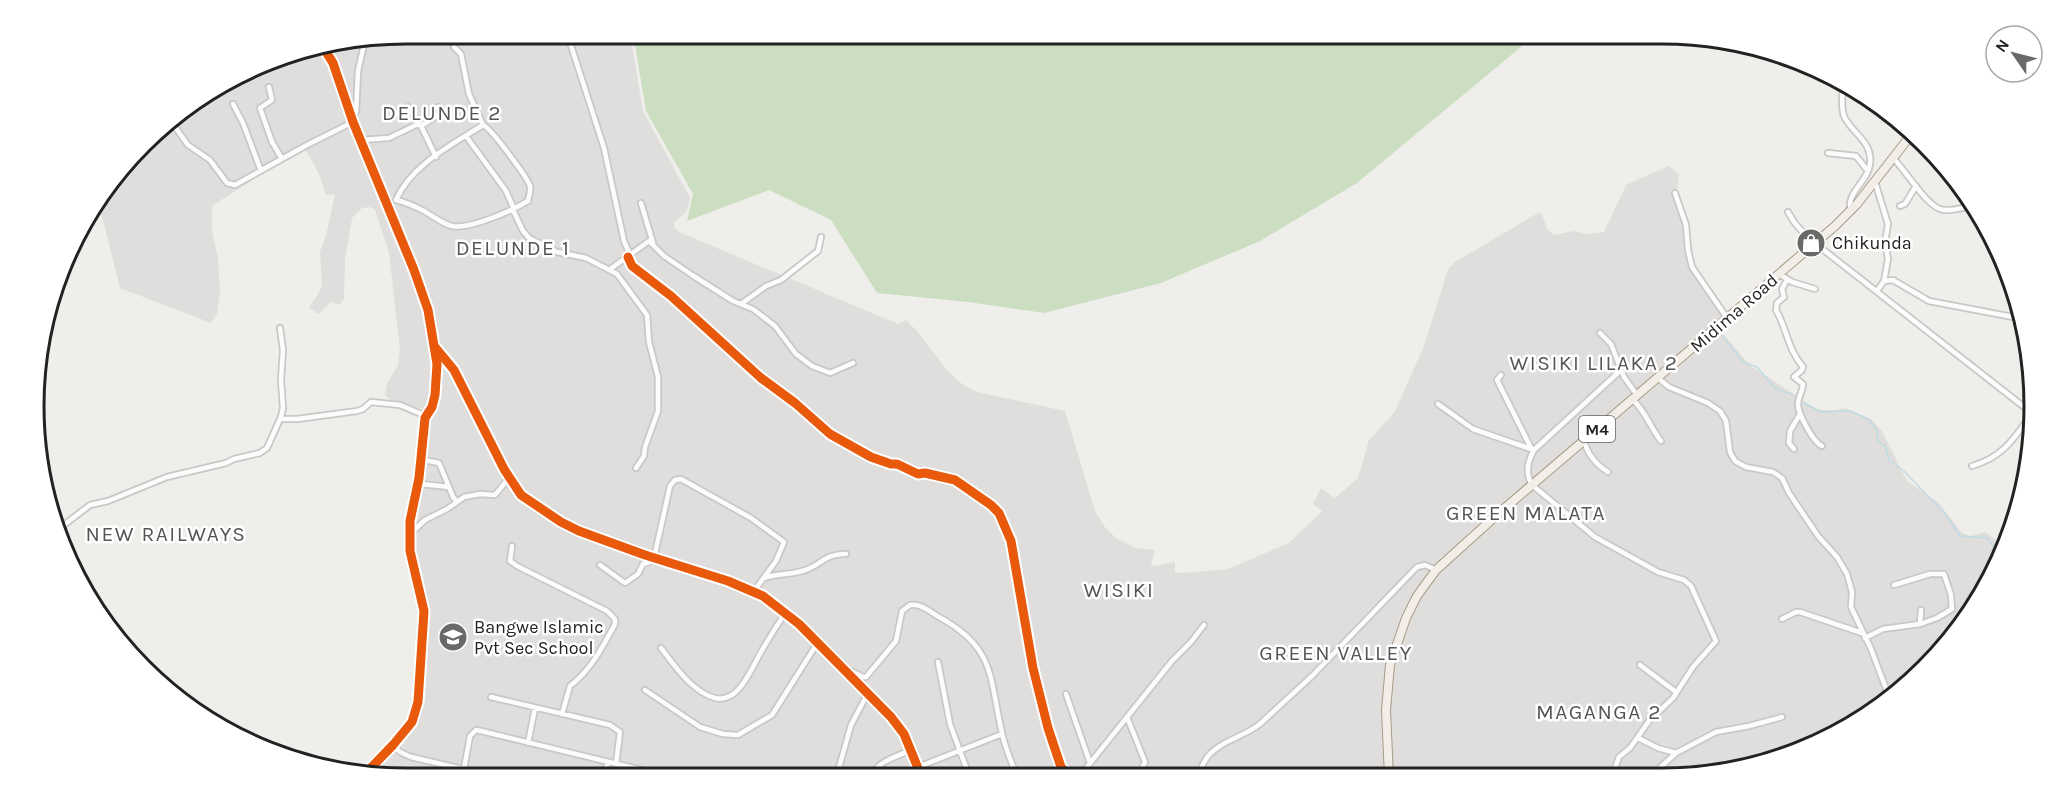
<svg xmlns="http://www.w3.org/2000/svg" width="2068" height="812" viewBox="0 0 2068 812" font-family="Karla,sans-serif">
<rect width="100%" height="100%" fill="#f0eeeb"/>
<path fill="#dfdedc" d="M406 33H630L643 111 690 198 687 211 674 223V227L679 232 898 324 906 320 917 331 947 370 963 385 977 392 1065 411 1095 511 1104 526 1117 539 1136 548 1155 550 1151 565 1155 566 1175 562V572L1182 573 1228 569 1289 543 1322 511 1313 504 1321 488 1335 498 1358 478 1369 440 1394 413 1424 346 1448 269 1455 262 1538 213 1542 214 1547 229 1554 235 1574 231 1587 234 1604 232 1626 185 1668 166 1679 174 1677 189 1694 276 1700 279 1723 312 1722 333 1751 366 1818 410H1835L1845 408 1871 419 1882 431 1907 481 1938 502 1962 533 1970 536 1985 532 1996 540 2001 549 1972 613 1908 686 1827 741 1711 776 406 779 366 774 408 731 420 710 425 610 414 539 418 499 428 453 431 411 391 400 385 395 387 384 398 365 400 349 389 253 375 210 370 207 362 208 352 218 345 260 344 299 339 305 330 302 319 314 309 308 318 294 322 285 320 252 326 236 335 194 326 195 319 174 304 147 212 206V231L218 259 220 292 217 314 211 323 120 288 98 201 160 125 286 53Z"/>
<path fill="#cbdec1" d="M633 33H1525L1521 47 1357 183 1260 241 1161 283 1044 313 968 302 877 293 831 220 769 190 687 221 693 194 646 111Z"/>
<g fill="none" stroke-linecap="round" stroke-linejoin="round">
<path stroke="#bfdbe3" stroke-width="1.5" d="M1719 331 1743 362 1757 367 1775 388 1791 394 1805 404 1822 412 1850 411 1868 419 1877 430 1878 441 1885 446 1889 460 1904 471 1946 515 1960 536 1987 538 1995 548 2000 552"/>
<g stroke="#c9c8c7" stroke-width="8">
<path id="minor" d="M567 33 604 148 624 241 630 255
M454 47 461 54 469 94 483 125
M269 87 272 100 260 108 272 142 282 159
M1843 88C1842 97 1841 107 1844 116 1851 133 1873 141 1870 164 1868 182 1845 193 1851 211
M233 104 243 123 261 171
M1876 104 1909 138
M408 107 419 124
M352 118 356 112 358 71 365 40
M170 120 188 145 210 160 227 183 235 185 307 145 353 122
M483 125C491 128 527 177 530 186 531 191 529 196 528 201 513 210 469 230 452 226 442 224 432 215 422 210 414 206 405 202 396 200 411 165 453 144 483 125Z
M421 126 436 157
M466 136 506 191 514 209
M361 140 389 138 418 124 421 126 441 113 438 107
M1828 153 1856 156 1868 171
M1894 159C1906 171 1928 209 1944 210 1953 211 1964 207 1973 206
M1875 182 1888 224 1885 242 1888 259 1884 281 1877 291
M1675 193 1686 225 1688 250 1692 267 1727 318
M641 203 653 243
M1900 206 1905 204 1916 186
M513 210 523 231 529 238 557 252 586 258 617 274 647 315 649 342 658 377V411L645 447 644 456 636 468
M1788 212 1794 222 1807 237 2028 410
M628 257 632 266 671 296 761 378 795 403 830 434 871 457 891 464H897L918 474 925 473 955 480 991 505 999 513 1011 541 1033 668 1048 728 1061 767 1070 777
M609 270 649 241 664 256 692 275 733 301 753 309 775 326 796 354 812 366 830 373 853 363
M1779 274 1792 282 1815 289
M1787 280 1782 289 1784 297 1777 303 1776 310C1787 329 1788 350 1803 367L1802 370 1794 377 1803 384C1803 391 1798 397 1798 404 1798 414 1813 442 1822 446
M1884 281 1893 280 1929 301 2018 318
M741 304 766 286 781 280 818 251 821 237
M1600 333 1611 344 1624 377 1637 395
M1501 375 1497 380 1531 448
M1658 378 1669 387 1708 403 1720 411 1726 421 1730 452 1735 461 1746 467 1773 472 1782 478 1789 493 1818 536 1837 557 1847 574 1852 592 1851 607 1871 649 1890 699
M1633 400C1646 412 1650 427 1661 441
M1438 404 1473 429 1534 450
M280 419H297L357 411 363 409 371 402 400 405 426 416
M1584 440C1587 454 1597 465 1608 472
M1794 449 1789 443 1790 431 1800 414
M422 457 424 460 439 463 449 487
M1972 466C2000 458 2012 442 2028 419
M418 481 421 484 449 487 453 497 457 502
M60 528 90 505 108 501 167 477 226 463 234 459 260 453 267 448 281 417 283 408 281 380 283 350 280 328
M409 535 425 520 447 509 464 497 480 494 495 495 509 478
M512 546 510 561 517 566 607 611 615 619V624C602 648 591 670 570 686L562 714
M654 558 670 486 675 480 681 479 751 518 784 542 776 561 754 591
M600 565 625 583 638 574 643 564 650 562 652 558
M764 578C779 573 789 575 802 571 819 567 825 553 846 554
M1894 585 1930 574H1944L1951 595 1952 609 1937 618 1920 624
M1782 619 1796 612H1800L1862 633
M1865 638 1883 629 1920 624 1921 610
M661 648C675 666 692 692 715 698 739 704 752 667 761 652 769 638 777 625 786 612
M938 662 950 724 970 778
M1640 665 1676 692
M848 673 853 672 863 677H866L896 641 902 611 910 605C921 603 930 612 939 617 996 648 989 677 1002 733 1005 748 1012 763 1017 777
M645 690 700 727 723 734 738 735 772 715 818 642
M1066 694 1090 763
M491 697 610 725 620 732 616 764
M1127 717 1145 762 1142 768 1154 777
M1638 738 1658 748 1676 753
M528 743 535 708
M393 745 400 752 411 757 506 779
M918 767 1002 734
M464 769 470 736 476 730 481 731 675 778
M365 774 393 745 412 722 418 702 424 611 410 551 409 526 419 478 425 418 432 407 435 395 437 364 435 347
M1612 776 1619 757 1630 748 1649 721 1673 698 1693 667 1716 641 1691 586 1684 580 1658 572 1595 537 1532 485C1525 473 1527 462 1534 450L1621 370
M1651 776 1676 753 1716 732 1749 726 1782 717
M1079 777 1172 661 1191 642 1204 625
M1197 777C1201 770 1203 762 1208 756 1221 741 1245 736 1260 724L1312 676 1417 567 1425 565 1436 570
M836 778 851 725 868 693
M872 778C875 761 897 757 911 750
M603 779 608 762"/>
</g>
<g stroke="#c9c8c7" stroke-width="9">
<path id="tertiary" d="M323 47 333 63 353 122 414 270 428 310 435 347 454 370 504 469 521 495 561 522 579 531 645 555 728 581 763 596 799 624 891 717 904 734 922 778"/>
</g>
<g stroke="#a79c86" stroke-width="10">
<path id="primary" d="M1389 777 1386 710 1390 665 1406 618 1417 596 1436 570 1499 513 1835 226 1857 204 1911 135"/>
</g>
<use href="#minor" stroke="#fdfcfc" stroke-width="4.5"/>
<use href="#tertiary" stroke="#fdfcfc" stroke-width="6"/>
<use href="#primary" stroke="#f3ede7" stroke-width="8"/>
<g stroke="#fff" stroke-width="13">
<path id="cycleway" d="M323 47 333 63 353 122 414 270 428 310 437 364 435 395 432 407 425 418 419 478 410 521V551L424 611 418 702 412 722 393 745 365 774
M628 257 632 266 671 296 761 378 795 403 830 434 871 457 891 464H897L918 474 925 473 955 480 991 505 999 513 1011 541 1033 668 1048 728 1061 767 1070 777
M435 347 454 370 504 469 521 495 561 522 579 531 645 555 728 581 763 596 799 624 891 717 904 734 922 778"/>
</g>
<use href="#cycleway" stroke="#e8590c" stroke-width="9"/>
</g>
<defs>
<g id="shop-disc" transform="scale(1.5)"><circle r="9.5" fill="#6a6968" stroke="#fff"/><path d="M-5-2.5h2.3a2.7 3.5 0 0 1 5.4 0H5L5.5 6h-11ZM-1.5-2.5h3a1.5 2.3 0 0 0-3 0Z" fill="#fff"/></g>
<g id="school-disc" transform="scale(1.5)"><circle r="9.5" fill="#6a6968" stroke="#fff"/><path d="M0-5L7-2L0 1L-7-2ZM-4 1L0 2.5L4 1V4Q0 6-4 4Z" fill="#fff"/></g>
</defs>
<g fill-rule="evenodd">
<use href="#shop-disc" x="1811" y="243"/>
<use href="#school-disc" x="453" y="637"/>
</g>
<g text-anchor="middle" stroke-width="5" stroke-linejoin="round" paint-order="stroke">
<rect fill="#fff" stroke="#646464" stroke-width="1.5" x="1579" y="416" width="36" height="26" rx="4.5"/>
<g font-size="16" font-weight="bold" fill="#222">
<text x="1597" y="435">M4</text>
</g>
<g font-size="18" fill="#222" stroke="#fff" text-anchor="start">
<text x="1832" y="249">Chikunda</text>
<text x="474" y="633">Bangwe Islamic<tspan x="474" dy="21">Pvt Sec School</tspan></text>
</g>
<g font-size="18" fill="#222" stroke="#fff">
<text transform="translate(1734 313) rotate(-41)" y="6">Midima Road</text>
</g>
<g font-size="21" letter-spacing="1.5" fill="#555" stroke="#fff">
<text x="442" y="120">DELUNDE 2</text>
<text x="513" y="255">DELUNDE 1</text>
<text x="1594" y="370">WISIKI LILAKA 2</text>
<text x="1526" y="520">GREEN MALATA</text>
<text x="166" y="541">NEW RAILWAYS</text>
<text x="1119" y="597">WISIKI</text>
<text x="1336" y="660">GREEN VALLEY</text>
<text x="1599" y="719">MAGANGA 2</text>
</g>
</g>
<path d="M0 0H2068V812H0ZM406 44H1662A362 362 0 0 1 2024 406V406A362 362 0 0 1 1662 768H406A362 362 0 0 1 44 406V406A362 362 0 0 1 406 44Z" fill="#fff" fill-rule="evenodd"/>
<path fill="none" stroke="#222" stroke-width="3" d="M406 44H1662A362 362 0 0 1 2024 406V406A362 362 0 0 1 1662 768H406A362 362 0 0 1 44 406V406A362 362 0 0 1 406 44Z"/>
<g transform="translate(2014 54) rotate(305)"><circle r="28" fill="#ffffff" stroke="#a7a7a7" stroke-width="1.5"/>
<path d="M0-4.5L10 22L0 15L-10 22Z" fill="#6a6968"/>
<text y="-9" font-size="16" font-weight="bold" text-anchor="middle" fill="#222222">N</text>
</g>
</svg>
